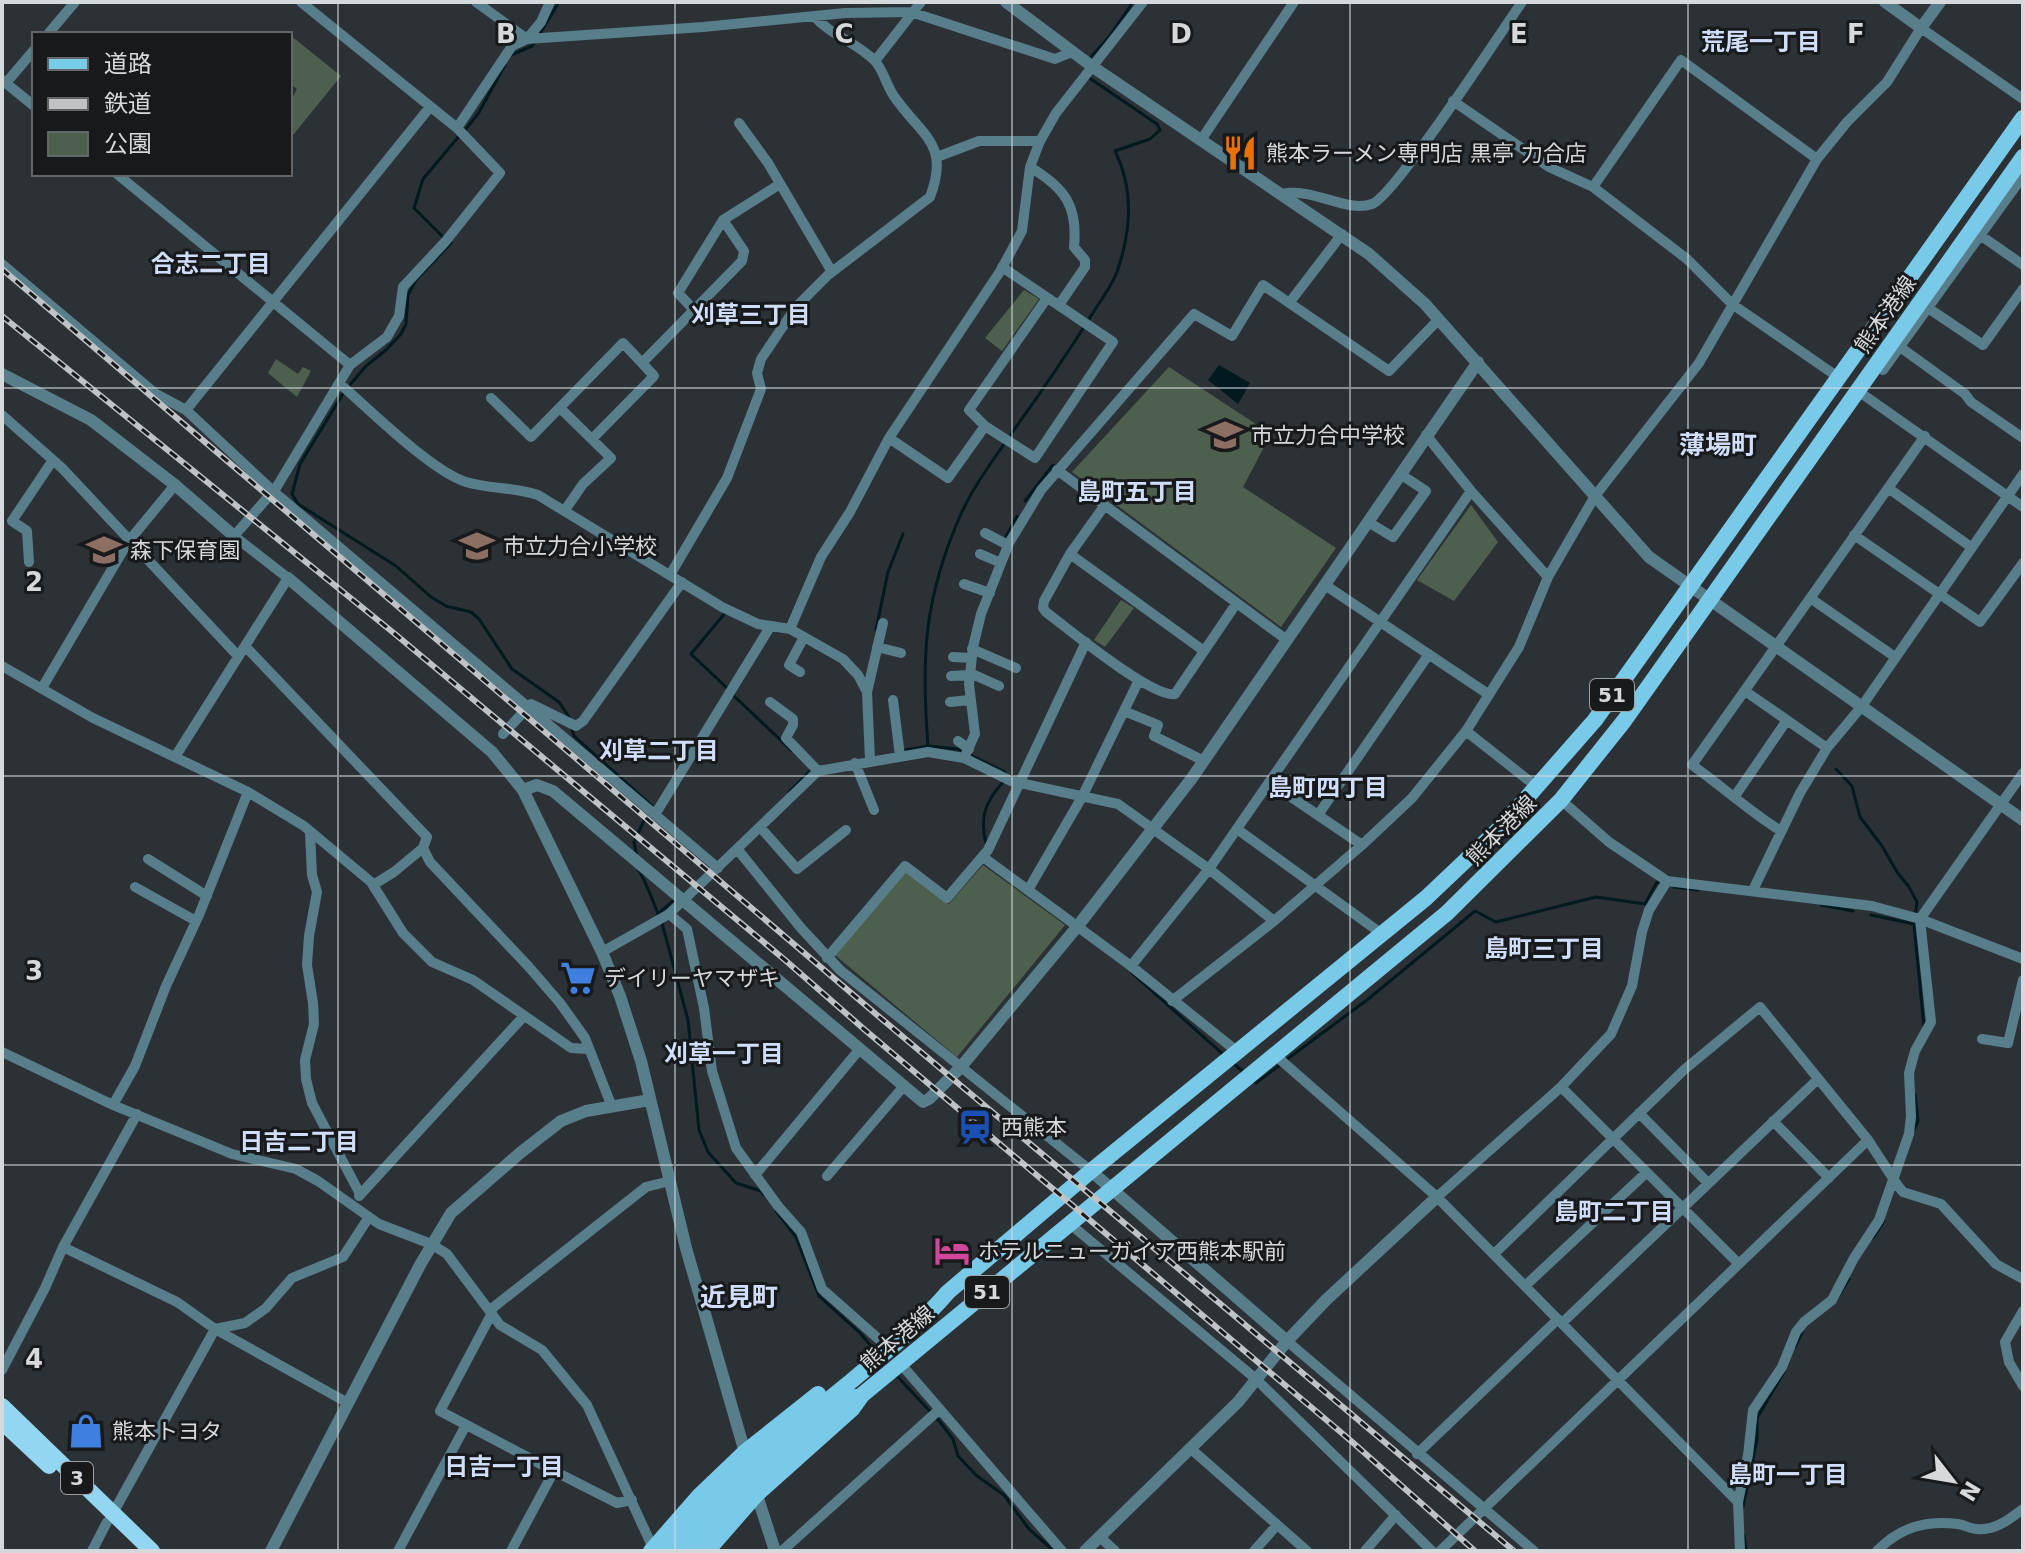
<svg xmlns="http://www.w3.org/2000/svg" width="2025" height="1553" viewBox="0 0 2025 1553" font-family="'DejaVu Sans','Noto Sans JP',sans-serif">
<rect width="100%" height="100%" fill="#2c3136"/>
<path fill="#4d604e" d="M290 35 341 76 293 135 290 102 297 89 290 84Z
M1024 290 1039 299 1002 351 985 338Z
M276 359 298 374 303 367 311 371 297 397 268 373Z
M1169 367 1271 434 1243 487 1336 548 1281 627 1072 472Z
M1471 505 1498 542 1454 601 1417 580Z
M1121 600 1134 608 1105 647 1094 640Z
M983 865 1065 925 957 1057 835 955 905 869 949 904Z"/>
<path fill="#001a1f" d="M1219 365 1250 383 1238 404 1208 380Z"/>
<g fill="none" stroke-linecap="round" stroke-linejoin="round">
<path stroke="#001a1f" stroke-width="3" d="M539 35 559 2
M511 55 532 46 535 42
M1090 58 1109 37 1131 5 1129 2
M465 130 478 114 505 65
M443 237 414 208 423 179 460 135
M349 386 366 366 386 350 401 334 406 324 408 295 416 280 451 243 449 242
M344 392 300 464 292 494 298 504 396 566 431 597 446 606 471 612 479 619 512 669 559 702 569 717
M1025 501 1053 465
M1005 539 1017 516
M725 613 691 654 727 688
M876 630 888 572 903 534
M733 695 791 750
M572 729 574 736 651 805
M905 750 928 746
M1836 769 1852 786 1860 817 1882 846 1897 872 1909 887 1917 902 1914 924 1924 1027
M1005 774V772L958 749 928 746C921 657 924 597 961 514 975 483 997 455 1016 427 1042 391 1067 354 1091 316 1100 301 1113 285 1118 269 1131 230 1134 189 1115 151L1150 139 1160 130 1157 124 1088 77
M789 792 812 769
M986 843C979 817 986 801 1003 782
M637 857 634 842 648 812
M638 869C647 883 652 900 659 916
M1674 887 1698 890
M1821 905 1853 911
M658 914 673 901
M1871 915 1914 924
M662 923 688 1020 699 1130 708 1152 736 1183 761 1191 764 1195
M1132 973 1225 1056
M1286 1060 1367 1000 1475 911 1496 922 1596 897 1645 904 1657 882 1663 884
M1234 1064 1245 1073
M1254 1081 1256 1083 1280 1065
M1914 1130 1918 1121 1915 1095
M776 1211 796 1237 819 1296 860 1333 876 1352
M1873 1238 1884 1221
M1836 1300 1849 1279
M1795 1347 1802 1332
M896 1375 940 1422 953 1439 958 1456 977 1476 1004 1495 1029 1529 1054 1551
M1743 1507 1757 1439V1418L1784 1372
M1744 1535 1746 1551"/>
<path stroke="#587e8c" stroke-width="10" d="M476 2 527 39
M48 34 75 2
M527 39 541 22 550 2
M875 61 921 2
M2 80 34 106
M6 83 34 50
M1453 101 1549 167 1593 187 1687 259 1732 304 1838 377
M739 123 768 163 832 272
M457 128 512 46 527 39 703 27 845 13 911 12 1055 59 1072 52
M1201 140 1294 2
M937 157 979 141H1040
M1030 167C1065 188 1078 206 1074 247L1085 260V267L1059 305
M117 174 350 365
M1593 187 1681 60 1817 159
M1282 194C1313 187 1346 213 1372 204 1394 197 1501 32 1522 2
M1980 235 2023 265
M2 264 156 394 186 410 273 491 718 868
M1002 267 1113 342 1035 458 985 426 969 410 1047 298
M1290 302 1342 234
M1928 308 1983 345 2023 289
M694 310 678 293 723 220 780 184
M1900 347 1965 394 1971 402 2023 438
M1883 370 2023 176
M339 383C369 409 431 471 466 482 489 489 515 487 538 495L722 607 758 624 790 629 843 659 858 675 867 692 870 760
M1858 391 2023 507
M491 398 531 437 623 343 642 363
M560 408 611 458 583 484 565 510
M186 410 430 107
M2 415 62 468 238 656
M1426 435 1471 491 1548 577
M593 438 654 376 642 363 742 261 744 251 723 220
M889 438 948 478 985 426
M1057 470 1287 640
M1888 488 1971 547
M1105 505 1070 554 1044 601 1043 608 1046 612C1068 629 1152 698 1175 694L1236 604
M1368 522 1393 537 1426 491 1400 474
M985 533 1008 545
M1854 535 1980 622 2023 563
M980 554 1001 563
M1070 554 1204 651
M29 562 27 531 12 521 53 460
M670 575 727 478 761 389 757 373 761 359 796 307 828 275 930 197C950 144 923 137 896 99 887 88 884 71 875 61 857 42 831 36 814 16
M964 584 990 593
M1325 585 1488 694
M1810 598 1895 657
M790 629 821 557 850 512 889 438 1001 270 1022 231 1030 167 1040 141 1056 113 1143 2
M245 646 288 578 234 536 276 488 350 365 387 337 399 316 403 287 445 242 500 173 457 128 301 2
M877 647 901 653
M972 649 1016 668
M953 657 971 658
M2 666 93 718 248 792 304 826 371 882 403 933 432 962 473 980 571 1048 588 1049
M800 672 789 665 804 637
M970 673 999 686
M951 676 969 675
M42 688 128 542 175 485
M1745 691 1827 748
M867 692 883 623
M893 700 900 756
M770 702 793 719V725L786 738 818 771
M950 702 970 700
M1124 711 1158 725 1154 736 1204 761
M1466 731 1537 787
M503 734 531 704 576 726 583 721 682 582
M958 741 969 749
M175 757 245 646 427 837 423 848 430 862 529 967 560 1003 585 1038 612 1107
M964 758 975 734 969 684 973 647 981 614 1009 543 1041 490 1194 314 1232 336 1263 285 1389 371 1439 319
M855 763 874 810
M1269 782 1362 845
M1735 796 1787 720
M1561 800 1609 842 1667 881
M656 813 770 627
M1318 815 1429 654
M760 827 797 869 846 830
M1237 829 1382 934
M1781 831C1749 811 1723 787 1692 765L1925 436
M310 833 312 875 317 892 309 936 307 965 313 1003 314 1024 305 1060 306 1079 312 1103 360 1194
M738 850 801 928 840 970 1091 1171
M983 857 1131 966 1239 1053
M148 859 207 896
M373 885 394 872 423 848
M135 887 196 921
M1028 890 1082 797 1139 680
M1753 890 1800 793 1827 748 1862 706 2023 474
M669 914 687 929 704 1008 712 1071 736 1148 778 1206 801 1232 822 1289 882 1342
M602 952 669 914 818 771 928 752 964 758 1011 781 1118 804 1209 869 1274 921
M827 958 905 866 947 898 988 850 1086 642
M1131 966 1209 869 1471 491
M1172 1001 1274 921 1362 845 1412 798 1466 731 1519 647 1548 577 1595 496 1699 363 1817 159 1847 122 1887 82 1921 28 2023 99
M1982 1039 2008 1043 2023 980
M2 1052 113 1105 232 1154 296 1169 318 1181 379 1224 431 1244 447 1254 500 1325 542 1350 587 1405 653 1548
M1275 1055 1437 1197 1738 1502 1748 1455 1753 1410 1782 1367 1796 1332 1804 1322 1832 1300 1854 1258 1879 1220 1909 1134 1911 1116 1909 1073 1915 1051 1931 1022 1920 919 2023 773
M1561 1087 1739 1264
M113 1105 135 1066 166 986 199 915 248 792
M1639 1113 1708 1183
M1773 1121 1829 1178
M755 1175 859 1050
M827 1176 904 1086
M359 1196 524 1016
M1437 1197 1561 1087 1611 1034 1632 986 1642 932 1649 910 1667 881 1872 906 1920 919 2023 959
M1070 1224 1256 1379 1432 1551
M63 1247 177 1302 215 1329 348 1403
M1494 1254 1685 1069 1760 1007 1868 1140 1898 1186 1903 1192 1941 1204 1996 1264 2023 1279
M1526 1285 1646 1173
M490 1310 646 1187 670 1181
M2023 1311 2005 1342 2009 1362 2023 1386
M492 1313 440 1411 554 1471
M1562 1323 1818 1079
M1287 1341 1534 1551
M900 1363 1062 1551
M2 1370 45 1288 63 1247 137 1114
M1190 1448 1307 1551
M1417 1454 1558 1319
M1738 1502 1740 1551
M113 1513 215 1329 245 1323 266 1308 292 1278 343 1257 369 1217
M1100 1537 1115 1551
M92 1551 107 1522
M398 1551 466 1425
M511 1551 554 1471 617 1503 632 1500
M782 1551 940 1409
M1254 1551 1277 1525
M1365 1551 1396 1515
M1440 1551 1868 1140
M1877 1551C1900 1527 1926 1520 1958 1524 1965 1525 1971 1529 1977 1529 1995 1531 2010 1519 2023 1509"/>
<path stroke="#587e8c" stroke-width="12" d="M1006 2 1093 67 1369 254 1425 304 1649 557 2023 820
M1885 2 1921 28 1940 2
M2 374 91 420 175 485 234 536
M288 578 492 752 523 790 602 952 620 996 641 1061 686 1248 746 1456
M523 790 537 785 553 791 923 1102 929 1099 960 1068 1077 927 1192 778 1478 362
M1091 1171 1287 1341
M755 1489 775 1551
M271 1551 420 1265 451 1213 520 1153 561 1121 586 1111 650 1100
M1085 1551 1238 1402 1287 1341 1326 1300 1437 1197"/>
<path stroke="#79cae9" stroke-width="16" d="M651 1551 699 1496 745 1452 818 1394
M671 1551C722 1486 785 1435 849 1383 883 1354 919 1326 948 1292L1091 1171 1426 898 1501 827 1595 720 2023 118
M689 1551C728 1506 803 1419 856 1397
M707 1551 756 1495 852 1409 862 1395 1447 913 1561 800 1624 721 2023 157"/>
<path stroke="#92d6f1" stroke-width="16" d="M2 1406 152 1551
M2 1422 49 1466"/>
<g stroke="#bfc3c6" stroke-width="6">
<path id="rail" d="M2 269 877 1015 1514 1551
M2 316 395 634 785 960 865 1030 1350 1440 1475 1551"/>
</g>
<use href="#rail" stroke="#17191b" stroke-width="3" stroke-dasharray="9" stroke-linecap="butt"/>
</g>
<path fill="none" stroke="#d6d9dc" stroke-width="2" stroke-opacity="0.55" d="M338 2V1551M675 2V1551M1012 2V1551M1350 2V1551M1688 2V1551M2 388H2023M2 776H2023M2 1165H2023"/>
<defs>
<g id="restaurant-bare" transform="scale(2.76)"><path d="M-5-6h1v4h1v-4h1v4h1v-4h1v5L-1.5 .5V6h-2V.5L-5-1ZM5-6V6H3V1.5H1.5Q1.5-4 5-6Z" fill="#e8710a" stroke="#17191b" stroke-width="2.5" paint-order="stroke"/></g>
<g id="school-bare" transform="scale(2.76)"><path d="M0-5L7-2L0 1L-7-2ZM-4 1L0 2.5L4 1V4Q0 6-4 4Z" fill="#8d6e63" stroke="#17191b" stroke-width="2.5" paint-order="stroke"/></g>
<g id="supermarket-bare" transform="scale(2.76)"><path d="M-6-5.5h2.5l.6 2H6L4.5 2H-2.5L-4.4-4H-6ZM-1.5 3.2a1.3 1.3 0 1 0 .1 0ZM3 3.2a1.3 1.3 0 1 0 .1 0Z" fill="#3f7fe0" stroke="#17191b" stroke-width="2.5" paint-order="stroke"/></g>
<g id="station-bare" transform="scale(2.76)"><path d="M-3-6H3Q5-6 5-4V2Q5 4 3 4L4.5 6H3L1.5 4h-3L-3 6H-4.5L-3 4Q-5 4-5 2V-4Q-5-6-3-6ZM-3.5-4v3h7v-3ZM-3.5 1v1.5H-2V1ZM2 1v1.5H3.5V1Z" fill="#1a4fb4" stroke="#17191b" stroke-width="2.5" paint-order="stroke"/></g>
<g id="hotel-bare" transform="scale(2.76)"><path d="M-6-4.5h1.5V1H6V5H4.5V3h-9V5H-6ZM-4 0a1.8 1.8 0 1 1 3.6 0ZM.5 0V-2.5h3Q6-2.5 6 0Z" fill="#d1479c" stroke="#17191b" stroke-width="2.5" paint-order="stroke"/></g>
<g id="shop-bare" transform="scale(2.76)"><path d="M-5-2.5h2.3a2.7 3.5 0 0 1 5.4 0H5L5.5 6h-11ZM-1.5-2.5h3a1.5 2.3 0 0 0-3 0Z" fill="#3f7fe0" stroke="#17191b" stroke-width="2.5" paint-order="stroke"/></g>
</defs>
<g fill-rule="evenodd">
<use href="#restaurant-bare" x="1240" y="153"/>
<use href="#school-bare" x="1225" y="435"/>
<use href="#school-bare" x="477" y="546"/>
<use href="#school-bare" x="104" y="550"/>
<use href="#supermarket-bare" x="578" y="978"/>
<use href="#station-bare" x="975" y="1127"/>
<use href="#hotel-bare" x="952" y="1251"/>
<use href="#shop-bare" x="86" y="1431"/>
</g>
<g text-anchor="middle" stroke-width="6" stroke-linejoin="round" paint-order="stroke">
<g fill="#17191b" stroke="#9d9fa2" stroke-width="2">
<rect x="1590" y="679" width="44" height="32" rx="6"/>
<rect x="965" y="1276" width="44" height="32" rx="6"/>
<rect x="61" y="1462" width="32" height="32" rx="6"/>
</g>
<g font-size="20" font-weight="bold" fill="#d6d9dc">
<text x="1612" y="702">51</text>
<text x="987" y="1299">51</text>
<text x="77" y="1485">3</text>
</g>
<g font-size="22" fill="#d6d9dc" stroke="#17191b" text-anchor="start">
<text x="1266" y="161">熊本ラーメン専門店 黒亭 力合店</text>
<text x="1251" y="443">市立力合中学校</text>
<text x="503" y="554">市立力合小学校</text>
<text x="130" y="558">森下保育園</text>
<text x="604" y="986">デイリーヤマザキ</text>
<text x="1001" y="1135">西熊本</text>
<text x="978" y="1259">ホテルニューガイア西熊本駅前</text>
<text x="112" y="1439">熊本トヨタ</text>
</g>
<g font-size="22" fill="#d6d9dc" stroke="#17191b">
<text transform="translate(1885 314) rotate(-55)" y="8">熊本港線</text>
<text transform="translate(1501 830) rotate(-45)" y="8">熊本港線</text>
<text transform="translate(897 1338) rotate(-40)" y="8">熊本港線</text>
</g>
<g font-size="24" font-weight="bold" fill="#d1def9" stroke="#17191b">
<text x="1761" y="50">荒尾一丁目</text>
<text x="211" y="272">合志二丁目</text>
<text x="751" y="323">刈草三丁目</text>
<text x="1137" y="500">島町五丁目</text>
<text x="659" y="759">刈草二丁目</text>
<text x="1328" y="796">島町四丁目</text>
<text x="1544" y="957">島町三丁目</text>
<text x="724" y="1062">刈草一丁目</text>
<text x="299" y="1150">日吉二丁目</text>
<text x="1614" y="1220">島町二丁目</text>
<text x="504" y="1475">日吉一丁目</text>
<text x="1788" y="1483">島町一丁目</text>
</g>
<g font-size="26" font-weight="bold" fill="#d1def9" stroke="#17191b">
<text x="1718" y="454">薄場町</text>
<text x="739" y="1306">近見町</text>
</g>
</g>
<g font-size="26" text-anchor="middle" font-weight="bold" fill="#d6d9dc" stroke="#17191b" stroke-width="6" stroke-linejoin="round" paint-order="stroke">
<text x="506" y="43">B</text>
<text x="844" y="43">C</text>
<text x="1181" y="43">D</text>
<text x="1519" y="43">E</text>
<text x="1856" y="43">F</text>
<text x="34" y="591">2</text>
<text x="34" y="980">3</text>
<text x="34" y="1368">4</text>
</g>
<rect width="2025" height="1553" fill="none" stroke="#d6d9dc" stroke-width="8"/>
<rect x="32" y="32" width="260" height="144" fill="#17191b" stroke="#636668" stroke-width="2"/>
<rect x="48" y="58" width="40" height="12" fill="#79cae9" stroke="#636668" stroke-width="2"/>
<text x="104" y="72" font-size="24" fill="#d6d9dc">道路</text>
<rect x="48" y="98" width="40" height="12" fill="#bfc3c6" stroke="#636668" stroke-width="2"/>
<text x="104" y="112" font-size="24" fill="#d6d9dc">鉄道</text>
<rect x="48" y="132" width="40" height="24" fill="#4d604e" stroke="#636668" stroke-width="2"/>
<text x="104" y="152" font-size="24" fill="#d6d9dc">公園</text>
<g transform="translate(1953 1481) rotate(121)" stroke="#17191b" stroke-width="6" paint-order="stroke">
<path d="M0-6L14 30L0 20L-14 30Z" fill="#d6d9dc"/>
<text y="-12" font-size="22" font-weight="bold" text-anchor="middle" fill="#d6d9dc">N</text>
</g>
</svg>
